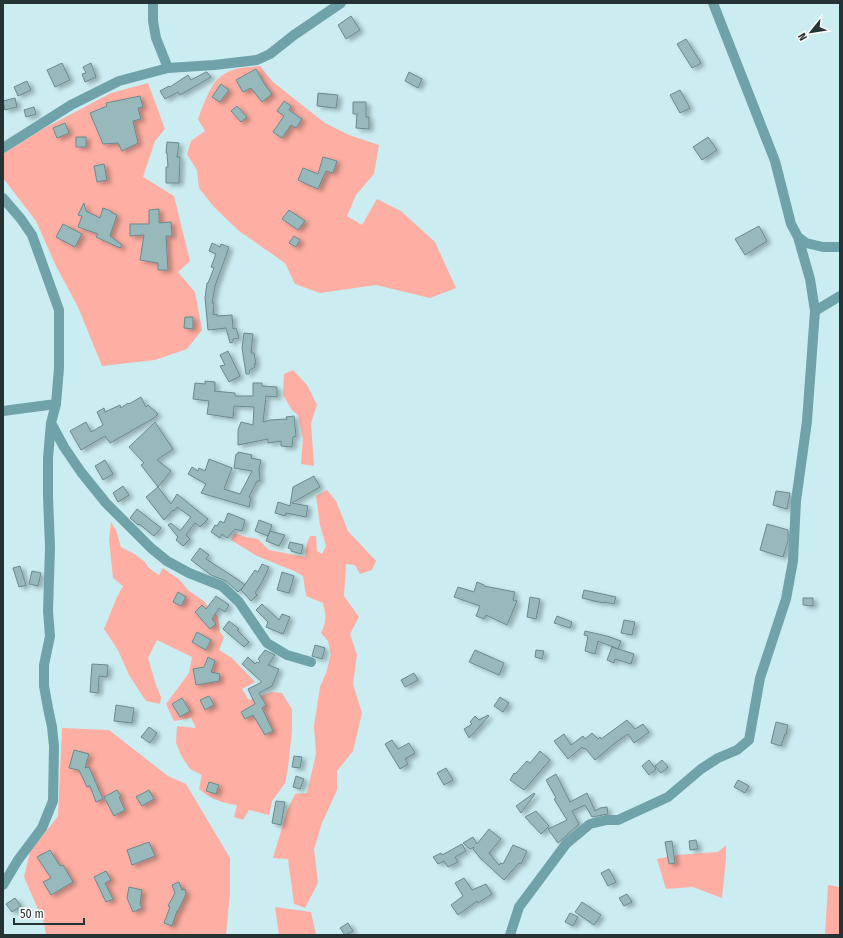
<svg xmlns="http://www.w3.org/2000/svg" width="843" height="938" viewBox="0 0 843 938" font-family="'Fira Sans Condensed',sans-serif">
<defs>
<filter id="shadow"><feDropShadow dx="4" dy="2.5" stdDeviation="2" flood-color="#0004"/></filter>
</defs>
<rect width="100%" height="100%" fill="#cbedf1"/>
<path fill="#feaea2" d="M260 66 273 82 325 123 349 135 379 145 374 174 356 195 347 216 362 225 377 199 401 211 435 242 456 288 430 298 376 285 320 293 295 284 285 263 239 231 214 207 199 188 197 170 187 154 191 141 205 131 198 119C205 102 211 78 230 71 238 67 251 67 260 66Z
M148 83 165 129 155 141 143 177 174 196 190 261 178 272 195 292 202 330 187 349 155 360 102 366 78 307 56 266 36 221 3 178V154L43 129 111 93Z
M293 370 307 385 317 405 311 423 314 466 301 464 303 439 298 415 292 410 283 395 284 374Z
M327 490 336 501 348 531 376 561 372 570 360 574 355 565 346 564 344 596 359 617 350 634 357 655 353 684 362 713 353 751 337 771V790L322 823 314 849 318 883 305 908 294 904 288 859 273 858 287 811 295 794 307 793 316 754 314 726 320 687 326 673 331 654 328 641 321 633C327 621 326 616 323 603L306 596 303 576 294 571 257 556 231 540 235 533 246 537 258 539 269 550 305 557 307 543 310 536H316L317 551 322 554 326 546 320 525 316 496Z
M111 522 116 530 121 547 136 555 145 562 148 567 159 575 163 568 174 576 179 579 188 590 205 602 208 608 218 616 220 632 224 637 219 650 232 658 255 682 242 689 249 700 272 692 282 693 292 709V731L288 768 285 783 272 801 269 815 249 810 243 820 234 817 237 805C222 803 211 799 199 789L202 775 190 769 182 757 176 743 177 726 196 728 191 718 174 721 166 704 189 673 192 657 157 640 148 658 156 685 161 697 160 704 146 701 129 675 118 650 104 629 117 597 123 586 113 578 109 539Z
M62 728 109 730 168 776 186 784 230 858V893L226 935H46L44 923 24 877 30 852 58 816Z
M726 845V858L722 898 693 887 666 889 657 859 677 855 718 852Z
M828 885 840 887V935H825Z
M275 907 311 912 316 935H279Z"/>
<path fill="#98b9bc" stroke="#6a898d" filter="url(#shadow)" d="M351 16 360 30 346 39 338 25Z
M686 39 701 63 692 68 677 44Z
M62 63 70 80 55 87 47 70Z
M91 63 96 77 85 82 82 74 86 73 83 67Z
M256 69 265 85 272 94 262 102 251 88 243 92 236 80Z
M206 72H207L211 77 180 95 178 92 165 99 160 91 169 86 170 87 188 75 191 80Z
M409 72 422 79 418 88 405 81Z
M27 81 31 90 18 96 14 87Z
M221 84 229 90 220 102 212 97Z
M680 90 690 108 680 113 670 95Z
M318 93 338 95 336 108 317 106Z
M140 96 143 107 138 108 141 119 133 121 138 143 122 151 118 143 103 144 90 113 107 106 106 103Z
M15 98 17 107 5 110 3 101Z
M284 101 291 106 289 110 302 119 296 128 291 125 282 138 273 132 284 116 277 111Z
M353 102H366V117H369V129L356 128 357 114H353Z
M237 106 247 117 241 122 231 111Z
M34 107 36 114 26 117 24 110Z
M65 123 69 133 57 138 53 128Z
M76 137H86V147H76Z
M708 137 717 150 702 160 693 147Z
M167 142 179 143 177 157H180L179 183H166V167H168L167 153H166Z
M323 157 337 161 333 173 326 171 318 189 298 180 303 168 318 174Z
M104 164 107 180 97 182 94 166Z
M84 203 86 211 100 218 103 208 111 211V212L117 215 110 236 122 245 120 248 96 237 98 234 78 227 82 216 78 215Z
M159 209V223L171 222 172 236H166L168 270H158V263L140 260 144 235 130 236V224H149V210Z
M289 210 305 221 298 230 282 219Z
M63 224 82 234 75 247 56 237Z
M759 226 767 241 745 255 735 239Z
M294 236 300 240 296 247 289 243Z
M212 243 220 247 221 244 229 247 215 286 212 303H214L213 315 217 314V316L232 315 233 329 236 328 239 338 233 339V342L230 343 226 328 208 330 205 298 207 283H208L214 268 211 267 216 254 209 251Z
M185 317H193V329L184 328Z
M244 333 253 334 251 353H254L256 364H254L255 367 250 370 249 374H246L242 348Z
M228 351 240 376 229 382 220 366 225 365 220 355Z
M205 381 215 382V391H214L235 393V396H253V383H262V386L277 387V397L266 396 263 422 270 420 287 419 286 417 294 416 296 436 293 437 292 447 281 446V441L268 443V439L238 445V430L241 422 253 425 254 407 234 406 233 418 207 414 209 401 193 399 195 383 205 384Z
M141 397 146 407 148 405 158 414 154 418 110 443 105 436 81 450 70 431 86 422 91 432 103 425 97 412 104 408 105 412 120 405 121 408 128 403 129 404Z
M155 422 173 449 157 460 171 471 158 487 141 465 144 463 129 447Z
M238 452 252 455 251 458 261 460 259 469 260 481H257L249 497 251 498 249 507 201 493 206 484 188 474 192 467 198 471 199 468 205 471 209 459 232 468 224 489 240 494 252 471 234 468 236 454H238Z
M105 460 113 474 103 480 95 466Z
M314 476 320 487 292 503 308 506 306 517 286 513 285 516 275 513 278 502 290 506 293 487Z
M123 486 129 495 118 502 113 493Z
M158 487 171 504 177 494 208 519 200 527 195 523 186 535 190 539 183 546 176 540 178 537 168 525 171 523 180 531 191 517 177 507 174 511 173 510 164 520 146 497Z
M776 491 790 493 787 509 773 505Z
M137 509 161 528 154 536 139 524 138 525 130 518Z
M228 513 245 520 242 531 235 529 227 538 222 534 220 538 211 532 215 525 217 526 220 521 224 523Z
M259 520 272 525 268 536 255 531Z
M767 524 788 530V541L783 557 760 550Z
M270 531 285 535 279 546 266 541Z
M290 542 303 545 301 554 291 551V549L288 548Z
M200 548 209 555 206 559 237 579 245 585 238 592 226 581 211 575 191 560Z
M262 564 269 567 262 582 255 593 257 595 251 601 241 590 255 570 258 572Z
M20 566 26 585 19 587 13 568Z
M32 571 41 573 38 586 29 584Z
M282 572 294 576 289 593 277 590Z
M477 582 484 585V586L515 592 513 600 517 601 507 625 486 615 484 619 476 616 480 606 454 597 458 587 474 592Z
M584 590 616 597 614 604 604 602 603 603 582 598Z
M178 592 186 597 181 606 173 602Z
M216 596 229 605 225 612 219 608 212 619 216 624 210 629 195 612 202 605 206 609Z
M530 597 540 599 536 619 527 617Z
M803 598H813V606L803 605Z
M262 604 279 620 282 614 290 617 283 634 266 627 268 622 256 610Z
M557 616 572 622 570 628 554 623Z
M624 620 635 622 632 635 621 633Z
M229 621 239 629 237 630 249 642 244 647 223 629Z
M585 631 607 636 621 641 618 649 598 641 595 654 585 651 588 636 584 635Z
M197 632 211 640 206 650 192 642Z
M315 645 325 648 322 659 312 656Z
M612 647 634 654 631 664 615 659 614 663 607 660Z
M265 650 275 655 268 665 279 669 272 686 259 693 266 705 262 708 273 731 265 735 253 715 245 719 241 712 255 704 248 689 262 682 242 664 248 657 255 664 257 662 259 663 260 661 258 659Z
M475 650 504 663 499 675 469 662Z
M536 650 544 651 542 659 535 657Z
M208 657 215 661 211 672 220 674 219 681 196 685 193 669 204 667Z
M92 664 108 665 107 677 99 676 98 693 90 692Z
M414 673 418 680 405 687 401 680Z
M209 696 214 705 205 710 200 700Z
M500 697 509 703 503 712 494 706Z
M182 698 190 711 180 717 172 704Z
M116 705 134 708 132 723 114 721Z
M488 715 489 716 469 738 464 729 472 724 470 722 475 716 479 720Z
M627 720 635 729 643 724 649 732 634 743 628 734 615 743 595 760 585 748 584 749 582 747 568 759 554 741 564 734 571 745 583 736 585 739 592 733 598 739 600 737 601 739Z
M776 722 788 725 786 734H785L781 746 771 743Z
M149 727 157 733 150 743 141 737Z
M392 740 398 749 409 743 415 753 405 759 408 764 400 769 385 744Z
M74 750 89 754 85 768 89 767 103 799 96 802 90 786 87 787 79 770 69 768Z
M540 751 550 760 524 790 510 780 514 773 515 774 527 761 530 763Z
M294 756 302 757 300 768 292 767Z
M649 760 656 769 649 775 642 766Z
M662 760 668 767 661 773 655 766Z
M446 768 453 780 444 785 437 773Z
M556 774 570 802 587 793 595 811 600 808 607 807 608 814 592 817 585 805 572 811 579 824 558 843 548 829 567 820 554 799 556 798 546 780Z
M296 776 304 779 300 789 293 787Z
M738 780 749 786 745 793 734 787Z
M209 782 219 785 216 794 206 791Z
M117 790 121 796 119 797 125 810 114 816 104 797Z
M149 790 154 799 142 806 136 797Z
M534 793 535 794 521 813 516 806Z
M276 801 285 802 281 825 272 823Z
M536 811 549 826 541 834 525 817Z
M489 829 501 839 489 853 499 865 501 863 503 864 513 845 527 851 521 864 519 863 504 880 480 858 473 849 474 847 470 849 463 843 473 837 477 844Z
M696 840 698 849 690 850 689 841Z
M672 841 675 863 669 864 665 842Z
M149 842 155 856 132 865 127 850Z
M462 844 466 851 455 857 458 862 448 867 444 861 438 864 433 857 441 853 442 855Z
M50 850 60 866 63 865 73 882 51 895 43 882 51 878 37 857Z
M609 869 616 882 608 886 601 873Z
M106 871 111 880 105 883 113 899 106 902 94 877Z
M464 878 472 890 486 884 492 894 478 903 477 901 458 915 451 905 463 896 455 883Z
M179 882 182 890 185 889 186 894 178 911H177L172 926 164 923 170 907 168 906 175 893 172 885Z
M129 887 142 890 140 904 142 908 133 912 127 898Z
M627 894 632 902 624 906 619 898Z
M15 898 21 906 12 912 6 904Z
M582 902 601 915 594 925 575 912Z
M570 913 578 917 573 926 565 922Z
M348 923 353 931 345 935 340 928Z"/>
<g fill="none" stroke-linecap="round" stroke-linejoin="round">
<path stroke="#6fa3a9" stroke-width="10" d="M153 3V21L156 38 168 68
M713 3 775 161 791 224 798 237 806 243 823 247H840
M3 148 71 105 119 81 168 68 214 65 257 60 270 54 294 35 341 3
M3 198 21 219 32 235 59 310V368L56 404 51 423 48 458V497L50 547 48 611 50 636 44 665V686L48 708 52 727 54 746 53 801 42 828 18 860 3 885
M815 311 840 296
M3 411 56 404
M51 423 64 447 81 472 106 503 151 548 167 561 189 573 222 586 239 602 267 643 287 655 311 662
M510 935 519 907 566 844 590 824 607 820H618L668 797 701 769 718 758 737 750 749 740 760 678 786 599 793 561 796 501 807 421 815 311 810 279 798 237"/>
</g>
<rect width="843" height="938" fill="none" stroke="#263335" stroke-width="8"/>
<g transform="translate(811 32) rotate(240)" stroke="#ffffff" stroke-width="3" paint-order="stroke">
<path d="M0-3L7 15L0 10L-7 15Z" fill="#263335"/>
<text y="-6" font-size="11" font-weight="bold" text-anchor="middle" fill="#263335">N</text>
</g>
<path d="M14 918v6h70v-6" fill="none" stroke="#263335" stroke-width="2"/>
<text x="20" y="918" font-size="12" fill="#263335" stroke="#ffffff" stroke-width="3" paint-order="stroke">50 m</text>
</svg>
